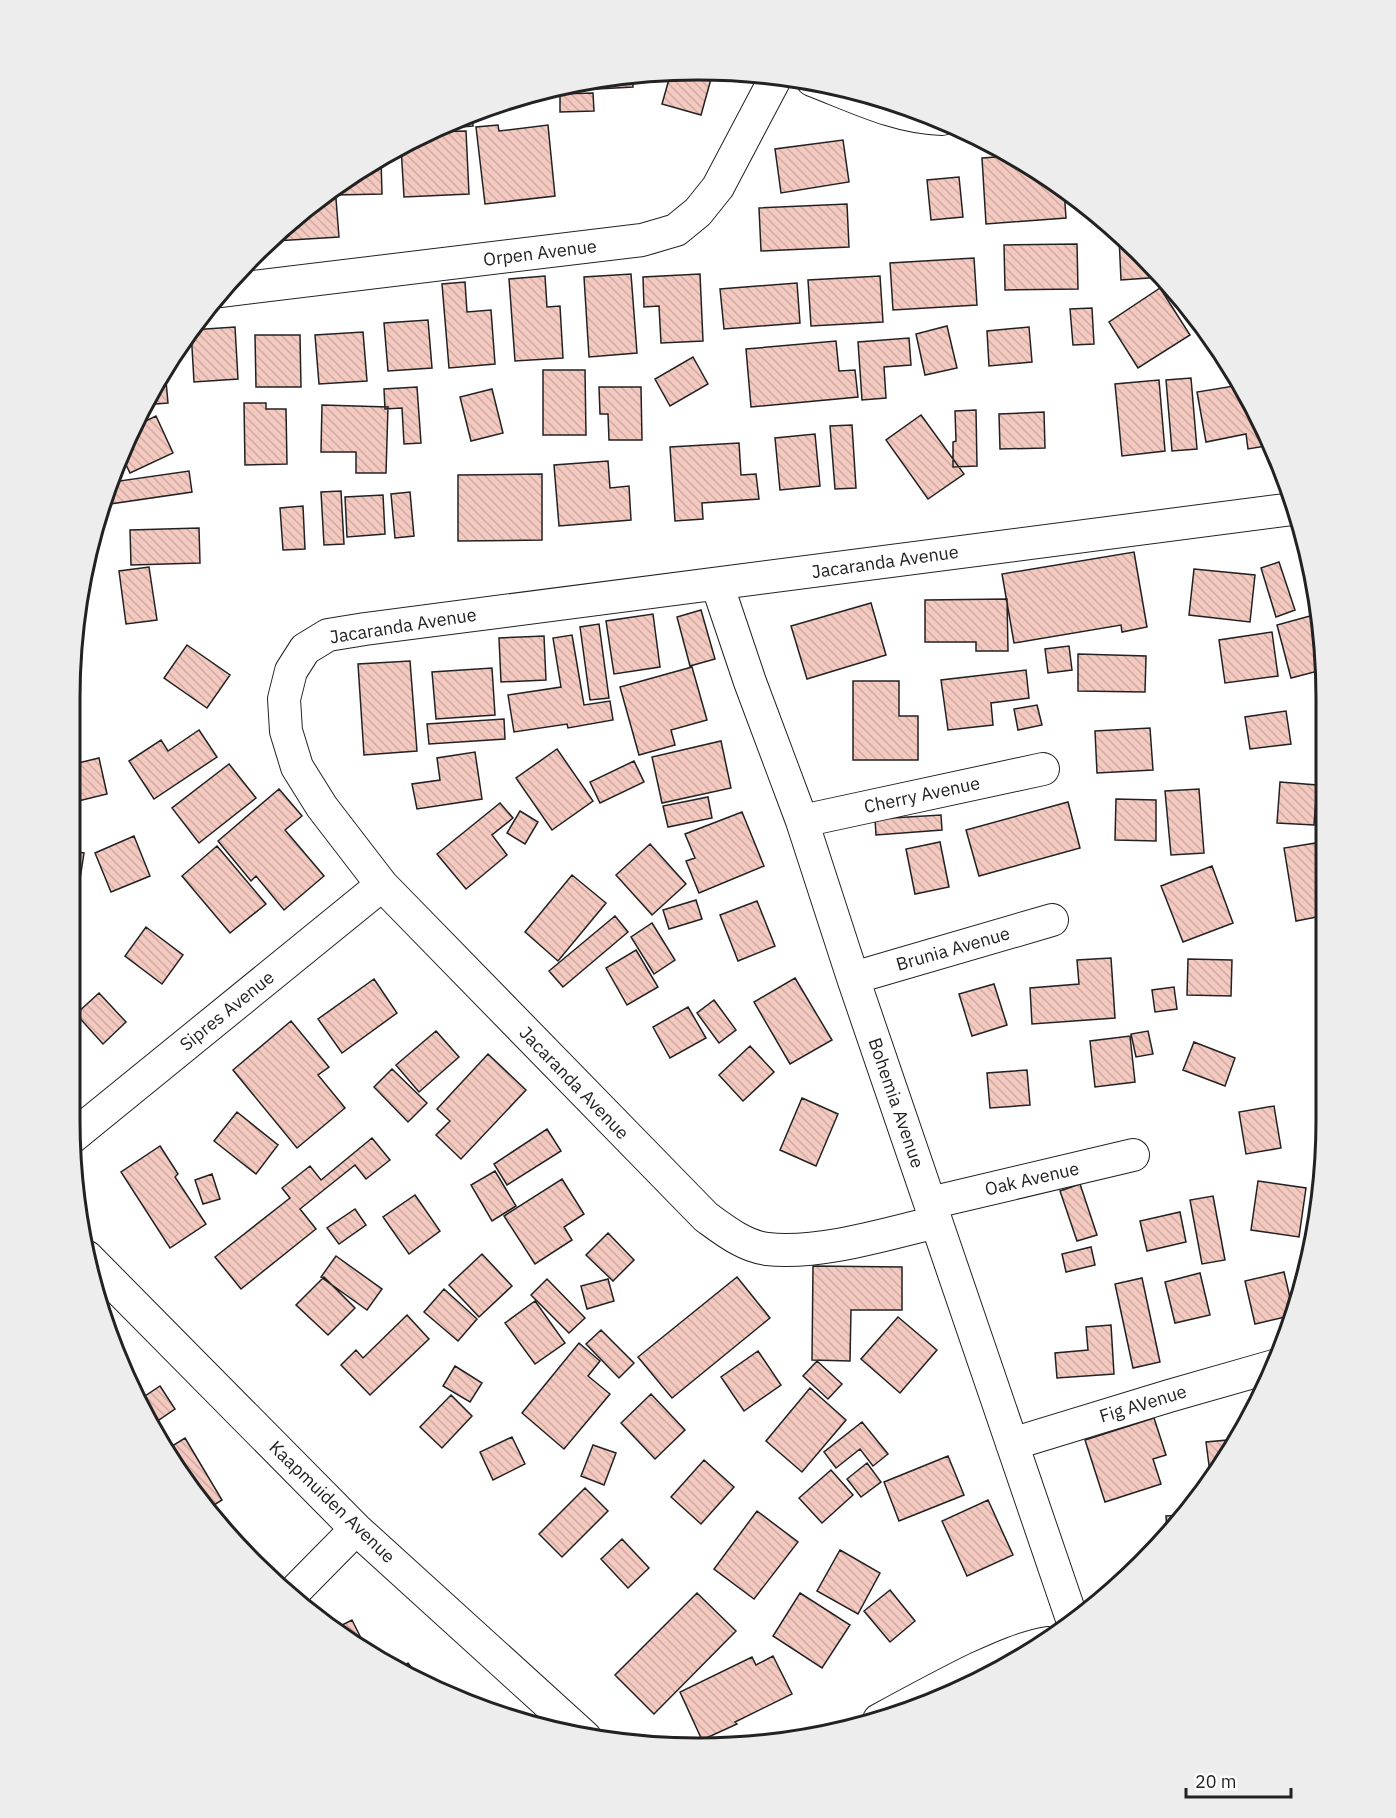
<svg xmlns="http://www.w3.org/2000/svg" width="1396" height="1818" viewBox="0 0 1396 1818" font-family="'IBM Plex Sans',sans-serif">
<defs>
<pattern id="building-back-hatch" width="6" height="6" patternUnits="userSpaceOnUse" patternTransform="scale(1.5)"><rect width="6" height="6" fill="#f3c9c0"/><path d="M-1 5l2 2M0 0l6 6M5-1l2 2" fill="none" stroke="#d0aca5"/></pattern>
</defs>
<rect width="100%" height="100%" fill="#fff"/>
<path fill="url(#building-back-hatch)" stroke="#222" stroke-width="1.5" d="M680 71 711 79 701 115 662 104 671 72Z
M632 75 633 87 561 91V85L575 81Z
M548 89V95L521 98Z
M593 93 594 111 560 112V94Z
M472 112 473 126 435 129 457 117Z
M498 125 499 131 548 125 555 196 485 204 476 127Z
M466 131 469 194 404 197 401 147 428 132Z
M843 140 849 182 781 193 775 149Z
M1011 156 1047 175 1064 189 1066 218 986 224 982 158Z
M381 158 382 194 336 195V185L348 175Z
M959 177 963 217 931 220 927 180Z
M335 186 339 237 275 241V235Z
M847 204 849 247 761 251 759 208Z
M1119 237H1123L1143 253 1162 277 1121 280Z
M1077 244 1078 289 1005 290 1004 245Z
M974 258 977 305 893 310 890 263Z
M631 274 637 353 589 357 584 277Z
M700 274 703 341 661 343 659 306 644 307 643 277Z
M545 276 547 307 560 306 563 358 515 361 509 279Z
M880 276 883 322 811 326 808 280Z
M465 282 467 312 491 310 495 364 449 368 442 284Z
M797 283 800 323 724 329 720 289Z
M1160 288 1190 335 1138 368 1109 322Z
M1092 308 1094 344 1073 345 1070 309Z
M428 320 432 368 388 371 384 323Z
M947 326 957 368 925 375 916 334Z
M235 327 238 379 194 382 191 330Z
M1029 327 1032 362 989 366 987 331Z
M363 332 367 381 319 384 315 335Z
M255 335H300L301 387H256Z
M909 338 911 365 884 367 886 398 862 400 858 342Z
M836 341 839 371 855 370 858 397 751 407 746 349Z
M693 357 708 384 670 406 655 379Z
M165 370 168 403 143 405Z
M543 370H585L586 435H543Z
M1191 378 1197 449 1172 451 1166 380Z
M1159 380 1165 451 1122 456 1115 384Z
M1240 385 1272 445 1248 449 1246 434 1206 442 1197 392Z
M417 387 421 443 404 444 402 408 385 409 384 389Z
M599 387H641L642 440H609L608 414H600Z
M492 389 503 433 471 441 460 397Z
M244 403H266V409H286L287 464 245 465Z
M322 405 388 407 386 473H356V452H321Z
M976 410 977 466 953 467V442L956 441 955 411Z
M1044 412 1045 448 1000 449 999 414Z
M921 415 964 474 928 499 886 440Z
M156 416 173 453 130 473 121 454 131 428Z
M852 425 856 488 835 489 830 426Z
M815 434 820 486 780 490 775 438Z
M739 443 741 475 756 474 759 499 702 503 703 519 675 521 670 447Z
M608 461 610 488 629 486 631 520 559 526 554 465Z
M118 463 120 481 189 471 192 492 103 505Z
M542 474V540L458 541V475Z
M341 491 344 544 324 545 321 492Z
M410 492 414 536 395 538 391 494Z
M383 495 385 534 347 537 345 497Z
M303 506 305 549 283 550 280 508Z
M199 528 200 563 131 565 130 530Z
M1134 552 1147 627 1122 632 1121 625 1014 643 1002 574Z
M1279 562 1295 610 1276 617 1261 568Z
M149 567 157 620 126 624 119 571Z
M1309 567 1313 583 1304 579Z
M1194 569 1255 575 1250 622 1189 615Z
M1007 599 1008 651H976V642H925V600Z
M871 603 886 655 807 679 791 626Z
M701 610 715 659 690 666 677 617Z
M1321 613 1322 670 1291 678 1277 625Z
M653 614 660 667 614 674 606 621Z
M599 624 609 698 590 700 580 627Z
M1272 632 1278 676 1225 683 1219 640Z
M572 635 584 705 610 701 613 720 568 728 567 724 514 732 508 695 561 687 553 638Z
M544 636 546 680 501 682 499 638Z
M187 645 230 675 207 708 164 678Z
M1069 646 1072 670 1048 673 1045 649Z
M1078 654 1146 656 1145 692 1078 691Z
M410 661 417 751 364 755 358 664Z
M692 667 707 720 671 730 675 745 639 755 620 687Z
M492 668 495 715 436 719 432 672Z
M1026 670 1029 698 991 703 993 725 948 730 941 680Z
M853 681H899V716H918V760H853Z
M1037 705 1042 725 1018 730 1014 709Z
M1286 711 1291 744 1250 749 1245 717Z
M504 719 505 739 429 744 427 724Z
M1150 728 1153 770 1097 773 1095 731Z
M199 730 217 757 154 799 129 761 161 740 168 751Z
M721 741 731 788 662 803 652 757Z
M557 749 593 801 552 830 516 778Z
M475 752 482 799 417 809 412 784 440 780 437 758Z
M99 758 107 794 70 803V765Z
M634 761 644 782 600 803 590 782Z
M229 764 256 798 199 843 172 808Z
M1280 782 1317 785 1314 825 1277 823Z
M279 789 302 816 285 830 324 876 284 910 256 876 251 881 218 841Z
M1199 789 1204 853 1171 855 1165 791Z
M708 797 712 818 668 827 663 806Z
M1116 799 1156 800V841L1115 840Z
M1068 802 1080 848 979 876 966 830Z
M500 803 513 818 492 835 507 855 466 889 437 854Z
M520 811 538 822 525 844 507 833Z
M742 812 764 866 699 893 686 861 695 858 685 834Z
M941 815 942 830 876 835 875 819Z
M134 836 150 876 111 892 95 853Z
M940 842 949 887 915 894 906 849Z
M1322 842V916L1296 921 1284 848Z
M650 844 686 884 652 915 616 875Z
M217 846 266 904 230 933 182 876Z
M70 851 84 853 77 899 70 898Z
M1212 866 1233 923 1183 942 1161 886Z
M572 875 606 903 558 961 525 932Z
M696 900 702 919 669 929 663 910Z
M757 901 775 946 738 961 720 915Z
M615 916 628 932 563 987 549 971Z
M652 923 675 960 654 974 631 937Z
M146 927 183 955 162 984 125 956Z
M636 950 658 987 627 1005 606 968Z
M1111 958 1115 1018 1032 1024 1030 988 1079 984 1077 960Z
M1188 959 1232 960 1231 996 1187 995Z
M795 978 832 1040 790 1064 754 1002Z
M374 979 397 1013 342 1053 318 1019Z
M994 984 1007 1025 972 1036 959 994Z
M1174 987 1177 1009 1155 1012 1152 990Z
M99 993 126 1022 103 1044 76 1014Z
M714 1000 736 1030 719 1043 697 1013Z
M688 1007 706 1038 670 1058 653 1027Z
M291 1021 329 1067 318 1075 345 1108 297 1148 233 1070Z
M436 1031 459 1057 419 1092 396 1065Z
M1148 1031 1153 1054 1136 1057 1131 1034Z
M1130 1036 1135 1082 1095 1087 1090 1041Z
M1194 1042 1235 1058 1225 1086 1183 1070Z
M750 1046 774 1072 743 1101 719 1075Z
M488 1054 526 1090 461 1159 436 1135 450 1121 437 1109Z
M392 1069 427 1103 408 1122 374 1087Z
M1027 1070 1030 1105 990 1108 987 1073Z
M802 1098 838 1114 816 1166 780 1150Z
M1274 1106 1281 1148 1246 1154 1239 1112Z
M237 1112 278 1145 256 1174 214 1141Z
M547 1129 561 1151 507 1185 494 1164Z
M372 1138 390 1160 366 1179 355 1165 300 1209 316 1229 241 1289 215 1257 290 1198 282 1188 310 1166 321 1180Z
M160 1146 178 1174 175 1177 206 1224 170 1248 121 1172Z
M495 1171 516 1206 492 1221 471 1185Z
M212 1174 220 1199 203 1204 195 1180Z
M562 1179 584 1214 564 1227 572 1240 535 1264 504 1216Z
M1258 1181 1306 1188 1299 1237 1251 1230Z
M1080 1184 1097 1235 1077 1241 1060 1191Z
M415 1195 440 1231 409 1254 383 1217Z
M1213 1196 1225 1260 1202 1264 1190 1200Z
M355 1209 366 1225 339 1244 327 1228Z
M1180 1212 1186 1242 1147 1251 1140 1221Z
M608 1233 634 1260 613 1281 586 1255Z
M1091 1247 1095 1265 1066 1272 1062 1254Z
M482 1254 512 1286 479 1317 449 1285Z
M336 1256 382 1289 367 1310 321 1277Z
M813 1266 902 1267V1310H851L850 1361 812 1360Z
M1284 1272 1294 1315 1255 1324 1245 1281Z
M1200 1273 1210 1315 1175 1323 1165 1282Z
M324 1277 355 1308 328 1335 296 1305Z
M737 1277 770 1318 672 1398 638 1357Z
M1142 1278 1160 1362 1133 1368 1115 1284Z
M547 1279 585 1318 569 1333 531 1295Z
M608 1279 614 1301 587 1309 581 1286Z
M444 1289 477 1319 458 1341 424 1312Z
M535 1301 565 1343 535 1364 505 1323Z
M407 1315 429 1339 370 1395 341 1365 356 1350 363 1358Z
M898 1317 937 1350 900 1393 861 1359Z
M1111 1325 1114 1374 1057 1378 1055 1353 1088 1350 1086 1327Z
M601 1330 634 1363 619 1378 586 1344Z
M579 1343 600 1361 588 1376 610 1394 564 1449 522 1413Z
M758 1351 781 1385 744 1411 721 1377Z
M817 1361 842 1384 828 1399 803 1376Z
M455 1366 482 1383 470 1402 443 1386Z
M160 1386 175 1409 150 1426 139 1400Z
M810 1388 846 1420 802 1472 766 1441Z
M651 1394 685 1430 655 1459 621 1423Z
M451 1395 472 1416 442 1448 420 1427Z
M1154 1418 1166 1455 1153 1459 1161 1484 1105 1502 1085 1440Z
M862 1422 888 1454 873 1466 860 1449 836 1468 824 1452Z
M512 1437 525 1464 493 1480 480 1452Z
M185 1438 222 1500 206 1510 199 1503 164 1451Z
M1239 1439 1214 1473H1210L1206 1442Z
M593 1445 616 1453 604 1485 581 1476Z
M948 1456 964 1495 899 1521 884 1482Z
M704 1460 734 1487 701 1524 671 1497Z
M867 1463 881 1482 861 1497 847 1479Z
M831 1470 853 1495 822 1523 799 1498Z
M585 1488 608 1511 562 1557 539 1534Z
M988 1500 1013 1555 967 1576 942 1521Z
M757 1511 798 1542 754 1599 714 1569Z
M1181 1515 1167 1533 1166 1516Z
M622 1539 649 1568 628 1588 601 1559Z
M840 1550 880 1573 858 1614 817 1591Z
M890 1590 915 1621 890 1642 864 1611Z
M697 1593 736 1631 654 1714 615 1675Z
M800 1593 850 1625 822 1668 773 1636Z
M352 1620 366 1648 336 1628Z
M773 1656 792 1694 735 1722 737 1724 702 1740 680 1692 752 1657 756 1665Z
M408 1663 427 1687 419 1684 399 1670Z"/>
<g fill="none" stroke-linecap="round" stroke-linejoin="round">
<g stroke="#222" stroke-width="34">
<path id="minor" d="M812 80C854 96 897 118 942 119
M220 291 642 240 676 230 698 212 718 187 776 77
M717 584 750 682 802 821 853 978 1073 1622
M802 821 1043 769
M853 978 1052 920
M71 1138 382 885
M930 1203 1133 1155
M936 1222C887 1234 818 1255 767 1249 744 1246 724 1230 706 1217L382 885 322 807 297 767 286 731 284 699 291 671 305 649 328 635 365 629 1293 509
M87 1257 356 1529 585 1737
M1012 1444 1169 1396 1274 1366
M289 1597 356 1529
M879 1720C912 1702 945 1684 978 1668 1000 1658 1024 1647 1048 1643"/>
</g>
<use href="#minor" stroke="#fff" stroke-width="32"/>
</g>
<g text-anchor="middle" stroke-width="4.5" stroke-linejoin="round" paint-order="stroke">
<g font-size="18" fill="#222" stroke="#fff">
<text transform="translate(540 253) rotate(-7)" y="6">Orpen Avenue</text>
<text transform="translate(885 562) rotate(-8)" y="6">Jacaranda Avenue</text>
<text transform="translate(403 626) rotate(-9)" y="6">Jacaranda Avenue</text>
<text transform="translate(922 795) rotate(-12)" y="6">Cherry Avenue</text>
<text transform="translate(953 949) rotate(-16)" y="6">Brunia Avenue</text>
<text transform="translate(227 1011) rotate(-39)" y="6">Sipres Avenue</text>
<text transform="translate(574 1083) rotate(46)" y="6">Jacaranda Avenue</text>
<text transform="translate(896 1103) rotate(71)" y="6">Bohemia Avenue</text>
<text transform="translate(1032 1179) rotate(-13)" y="6">Oak Avenue</text>
<text transform="translate(1143 1404) rotate(-17)" y="6">Fig AVenue</text>
<text transform="translate(332 1502) rotate(44)" y="6">Kaapmuiden Avenue</text>
</g>
</g>
<path d="M0 0H1396V1818H0ZM698 80H698A618 618 0 0 1 1316 698V1120A618 618 0 0 1 698 1738H698A618 618 0 0 1 80 1120V698A618 618 0 0 1 698 80Z" fill="#ededed" fill-rule="evenodd"/>
<path fill="none" stroke="#222" stroke-width="3" d="M698 80H698A618 618 0 0 1 1316 698V1120A618 618 0 0 1 698 1738H698A618 618 0 0 1 80 1120V698A618 618 0 0 1 698 80Z"/>
<path d="M1186 1788v9h105v-9" fill="none" stroke="#222222" stroke-width="3"/>
<text x="1195" y="1788" font-size="18" fill="#222222" stroke="#ffffff" stroke-width="4.5" paint-order="stroke">20 m</text>
</svg>
